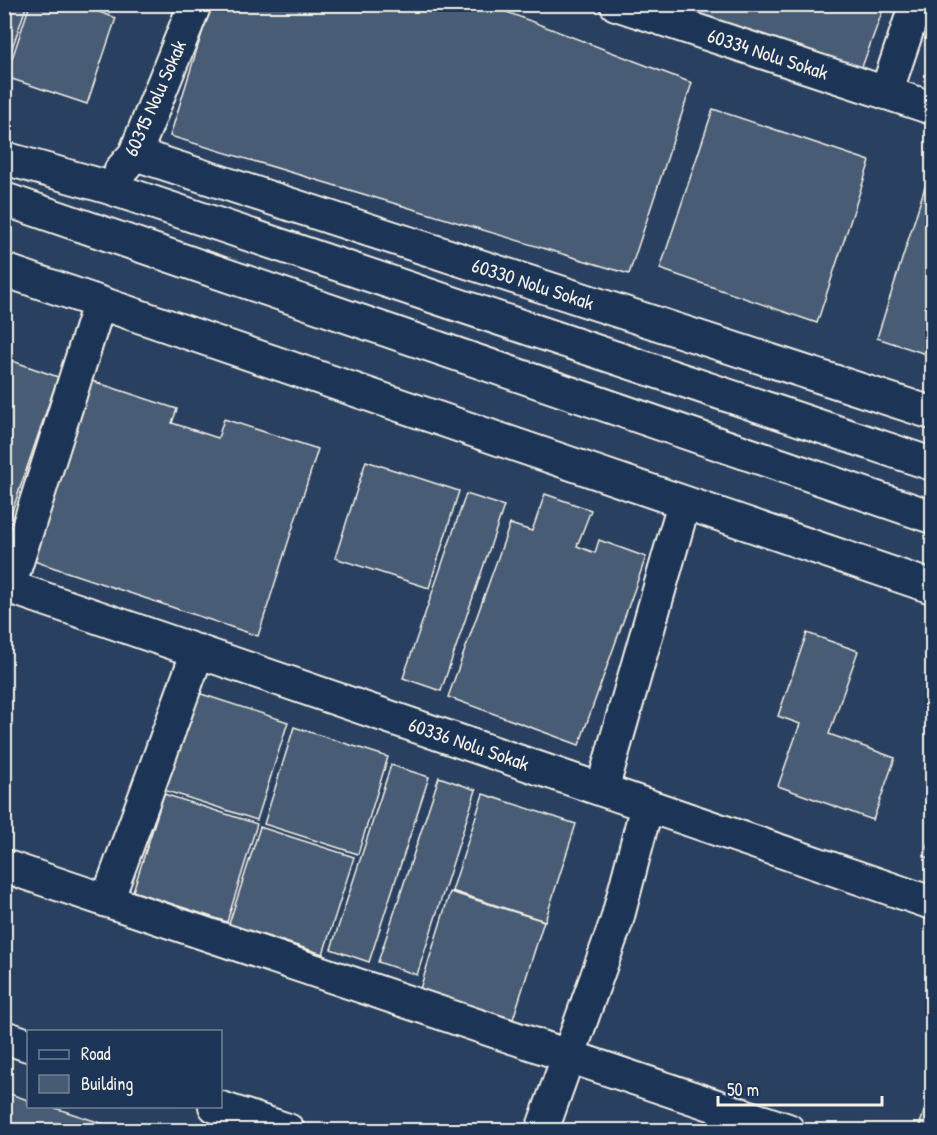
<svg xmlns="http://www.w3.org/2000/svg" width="937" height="1135" viewBox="0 0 937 1135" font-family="'Patrick Hand',sans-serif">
<rect width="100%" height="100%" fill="#1d3557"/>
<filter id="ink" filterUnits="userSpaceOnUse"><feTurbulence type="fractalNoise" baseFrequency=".0167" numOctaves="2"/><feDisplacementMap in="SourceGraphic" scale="12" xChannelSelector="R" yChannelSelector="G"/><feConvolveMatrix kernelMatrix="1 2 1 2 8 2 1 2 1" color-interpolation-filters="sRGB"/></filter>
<g filter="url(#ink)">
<path fill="#2a4060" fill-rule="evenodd" d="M5 5H932V1130H5ZM28 1032H220V1106H28Z"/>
<path fill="#485b74" stroke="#f4f1e8" stroke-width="1.5" d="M4 4H27L4 72Z
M30 4H76L116 18 87 104 6 77Z
M211 4H486L692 83 629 274 170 136Z
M657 4H885L858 78Z
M713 109 870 161 817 323 660 269Z
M925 187 932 189V356L877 338Z
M4 358 58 377 4 535Z
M86 379 177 409 172 423 218 438 224 419 318 449 258 636 28 559Z
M366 461 459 491 429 588 335 558Z
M466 494 504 506 441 691 403 678Z
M545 494 591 510 577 546 595 553 599 540 646 557 579 745 448 697 510 524 532 531Z
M807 633 858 651 829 734 895 758 873 820 778 786 800 724 778 716Z
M195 692 288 722 257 820 164 790Z
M294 727 388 757 358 854 264 824Z
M391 765 429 777 369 962 331 949Z
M439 777 476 790 417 975 378 962Z
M164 794 257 824 227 922 133 891Z
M483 794 576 824 545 921 452 891Z
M260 827 354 857 323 954 229 924Z
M932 830V859L924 856Z
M450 892 544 921 513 1019 420 989Z
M932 1087V1130H918Z
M4 1092 28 1100V1106H49L122 1130H4Z"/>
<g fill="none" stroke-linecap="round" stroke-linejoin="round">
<g stroke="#f4f1e8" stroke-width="36">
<path id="minor" d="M616 4 932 108
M886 93 916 4
M135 154 932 413
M4 158 107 187 932 464
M121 170 135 154 195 4
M4 199 932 517
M4 270 932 587
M4 585 932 903
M9 587 99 304
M602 790 684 503
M4 866 788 1130
M107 901 198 651
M4 1037 28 1045
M215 1106 288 1130
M542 1130 617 920 647 805"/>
</g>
<use href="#minor" stroke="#1d3557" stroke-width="32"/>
</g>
</g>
<g text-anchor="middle" stroke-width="6" stroke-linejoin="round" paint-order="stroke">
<g font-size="20" fill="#f4f1e8" stroke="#1d3557">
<text transform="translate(768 54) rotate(18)" y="7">60334 Nolu Sokak</text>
<text transform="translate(155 98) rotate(-66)" y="7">60315 Nolu Sokak</text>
<text transform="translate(533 284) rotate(18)" y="7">60330 Nolu Sokak</text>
<text transform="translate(469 744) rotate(19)" y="7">60336 Nolu Sokak</text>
</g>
</g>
<rect width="937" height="1135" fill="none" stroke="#1d3557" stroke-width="24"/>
<rect x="12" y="12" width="913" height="1111" fill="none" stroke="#f4f1e8" stroke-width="2" filter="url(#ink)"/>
<rect x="27" y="1030" width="195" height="78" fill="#1d3557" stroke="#738091" stroke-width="1.5"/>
<rect x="39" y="1050" width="30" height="9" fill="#1d3557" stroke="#738091" stroke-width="1.5"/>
<text x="81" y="1060" font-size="18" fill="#f4f1e8">Road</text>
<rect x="39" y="1075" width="30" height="18" fill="#485b74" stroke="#738091" stroke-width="1.5"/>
<text x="81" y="1090" font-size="18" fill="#f4f1e8">Building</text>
<path d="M718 1096v9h164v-9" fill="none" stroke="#f4f1e8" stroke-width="3"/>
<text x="727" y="1096" font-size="18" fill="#f4f1e8" stroke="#1d3557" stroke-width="4.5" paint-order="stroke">50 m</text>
</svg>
